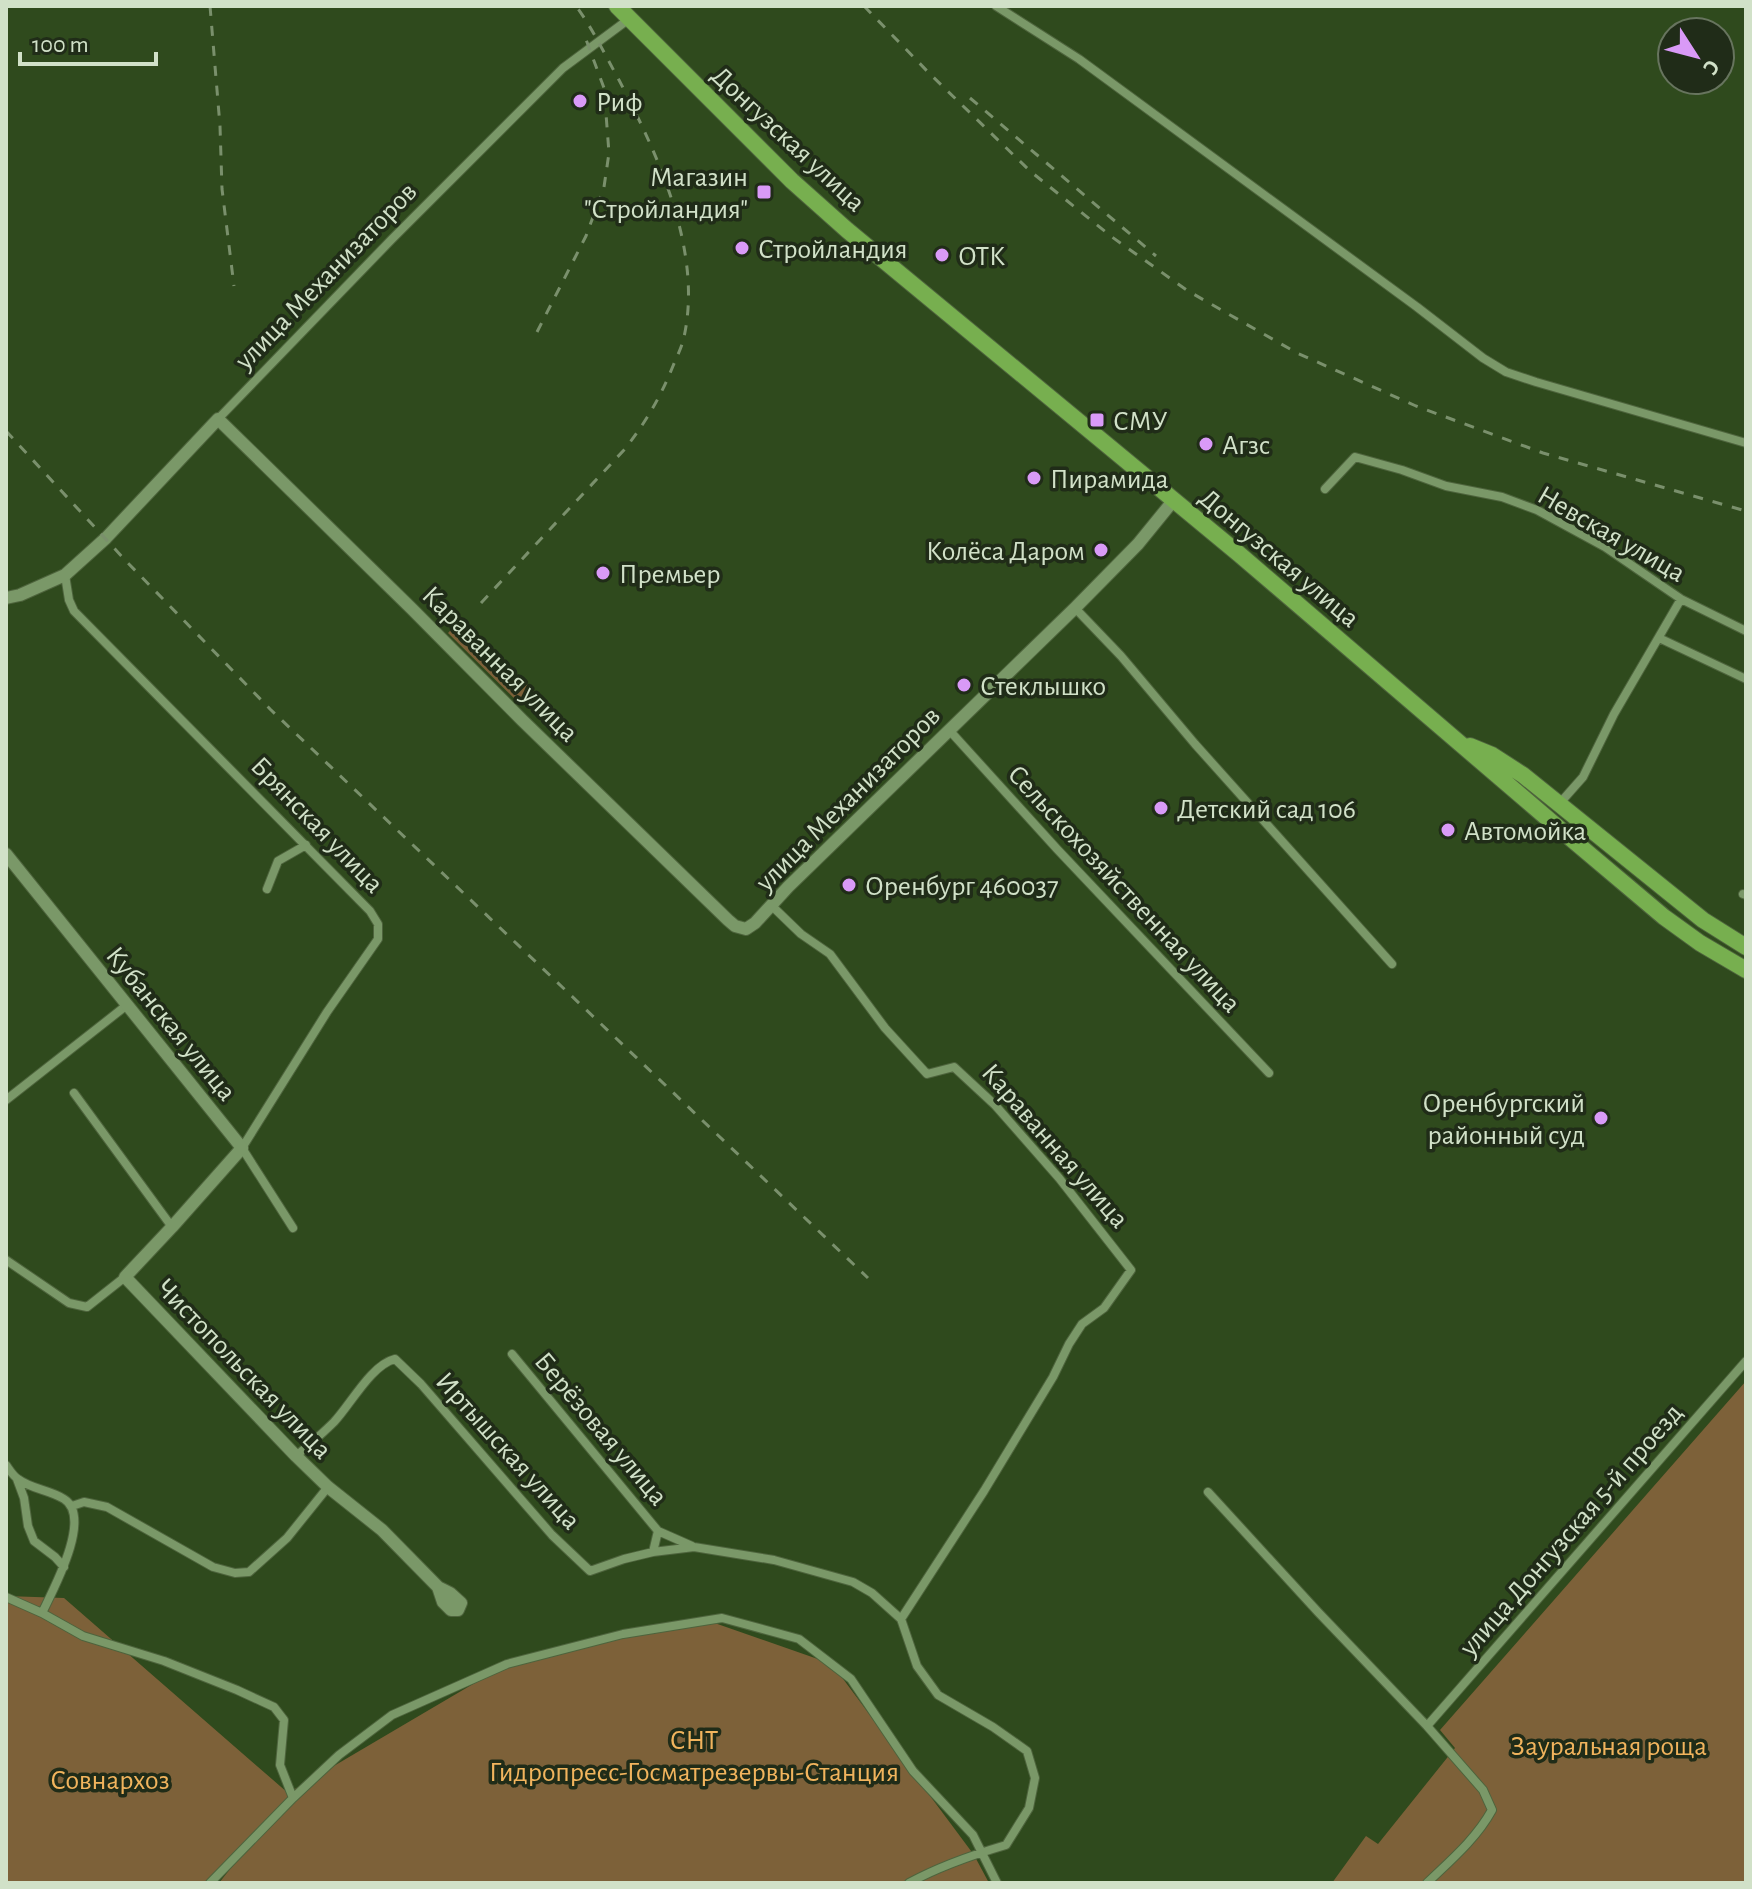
<svg xmlns="http://www.w3.org/2000/svg" width="1752" height="1889" viewBox="0 0 1752 1889" font-family="'Alegreya Sans',sans-serif">
<rect width="100%" height="100%" fill="#2f4a1d"/>
<path fill="#7d6139" d="M461 619 538 695 521 705 448 633Z
M1746 1381V1883H1332L1366 1836 1378 1844 1455 1748 1440 1730Z
M6 1596 64 1598 288 1793 507 1664 706 1620 832 1664 974 1855 989 1883H219L249 1845 214 1883H6Z"/>
<g fill="none" stroke-linecap="round" stroke-linejoin="round">
<g stroke="#4e643d" stroke-width="10">
<path id="minor" d="M996 6 1079 59 1417 307 1483 358 1506 372 1536 382 1746 443
M218 419 392 239 563 68 629 19
M1325 489 1355 457 1402 470 1446 486 1502 497 1537 510 1605 547 1681 599 1746 631
M65 575 69 600 74 611 370 911 378 924V939L327 1012 242 1148 293 1228
M1075 608 1121 656 1195 744 1392 964
M1659 638 1746 679
M950 731 1057 849 1269 1073
M1560 803 1583 777 1614 714 1681 599
M267 889 278 861 306 845
M1743 894 1746 895
M772 906 801 934 830 954 885 1028 927 1074 954 1067 995 1105 1059 1178 1131 1270 1104 1308 1082 1324 1069 1344 1053 1377 984 1491 901 1619
M74 1093 172 1227
M6 1100 127 1005
M6 1260 69 1303 87 1307 125 1277
M512 1354 658 1531 692 1546
M296 1456C309 1445 322 1434 334 1422 351 1404 371 1365 395 1359L421 1384 552 1535 590 1571 624 1559 653 1552 658 1531
M6 1465C9 1469 13 1476 18 1479 31 1489 50 1490 64 1499 93 1517 53 1590 42 1613L83 1636 164 1661 237 1690 274 1707 284 1720 280 1765 293 1798 210 1883
M17 1479 24 1498 28 1526 34 1541 55 1557 64 1567
M1208 1492 1318 1612 1427 1726 1483 1790 1492 1810C1476 1839 1451 1860 1427 1883
M72 1506 84 1502 107 1507 213 1567 235 1573 249 1572 287 1538 328 1487
M653 1552 694 1547 774 1560 853 1582 872 1593 901 1619 917 1666 938 1695 993 1727 1027 1751 1035 1778 1029 1808 1006 1845C972 1855 940 1866 909 1883
M6 1597 42 1613
M1427 1726 1746 1361
M293 1798 339 1755 392 1715 507 1664 623 1634 722 1618 799 1639 851 1679 913 1771 973 1835 997 1883"/>
</g>
<g stroke="#4e643d" stroke-width="14">
<path id="tertiary" d="M6 598 20 595 65 575 106 538 218 419 412 609 522 720 728 920 735 926 746 929 755 923 788 887 1075 608 1138 544 1173 501
M6 854 242 1148 172 1227 125 1277 296 1456 328 1487 382 1530 438 1587 443 1602 451 1610H458L461 1603 450 1593 438 1587"/>
</g>
<g stroke="#4e643d" stroke-width="18">
<path id="trunk" d="M617 6 792 181 847 230 1239 554 1575 842 1664 917 1700 943 1746 970
M1470 746 1492 755 1523 775 1703 920 1746 947"/>
</g>
<use href="#minor" stroke="#7a9868" stroke-width="8"/>
<use href="#tertiary" stroke="#7a9868" stroke-width="12"/>
<use href="#trunk" stroke="#77af4f" stroke-width="16"/>
<path stroke="#7a906c" stroke-width="3" stroke-dasharray="10 10" stroke-linecap="butt" d="M210 6 220 126 222 189 234 286
M864 6 929 73 1030 171 1112 237 1188 291 1297 353 1416 406 1543 453 1746 511
M970 98 1156 256
M537 332 586 236 604 187 609 153 604 88 584 34
M6 431 126 561 270 709 868 1278
M481 603 624 450C646 422 660 398 673 366 677 356 682 347 684 337 703 251 658 155 619 80 605 55 593 29 576 6"/>
</g>
<g fill="#d99af7" stroke="#202c18" stroke-width="3">
<circle cx="580" cy="101" r="8"/>
<rect x="756" y="184" width="16" height="16" rx="4"/>
<circle cx="742" cy="248" r="8"/>
<circle cx="942" cy="255" r="8"/>
<rect x="1089" y="412" width="16" height="16" rx="4"/>
<circle cx="1206" cy="444" r="8"/>
<circle cx="1034" cy="478" r="8"/>
<circle cx="1101" cy="550" r="8"/>
<circle cx="603" cy="573" r="8"/>
<circle cx="964" cy="685" r="8"/>
<circle cx="1161" cy="808" r="8"/>
<circle cx="1448" cy="830" r="8"/>
<circle cx="849" cy="885" r="8"/>
<circle cx="1601" cy="1118" r="8"/>
</g>
<g text-anchor="middle" stroke-width="7" stroke-linejoin="round" paint-order="stroke">
<g font-size="28" fill="#d1e1c8" stroke="#202c18" text-anchor="start">
<text x="596" y="111">Риф</text>
<text x="748" y="186" text-anchor="end">Магазин<tspan x="748" dy="32">"Стройландия"</tspan></text>
<text x="758" y="258">Стройландия</text>
<text x="958" y="265">ОТК</text>
<text x="1113" y="430">СМУ</text>
<text x="1222" y="454">Агзс</text>
<text x="1050" y="488">Пирамида</text>
<text x="1085" y="560" text-anchor="end">Колёса Даром</text>
<text x="619" y="583">Премьер</text>
<text x="980" y="695">Стеклышко</text>
<text x="1177" y="818">Детский сад 106</text>
<text x="1464" y="840">Автомойка</text>
<text x="865" y="895">Оренбург 460037</text>
<text x="1585" y="1112" text-anchor="end">Оренбургский<tspan x="1585" dy="32">районный суд</tspan></text>
</g>
<g font-size="28" fill="#d1e1c8" stroke="#202c18">
<text transform="translate(789 138) rotate(43)" y="10">Донгузская улица</text>
<text transform="translate(325 275) rotate(-46)" y="10">улица Механизаторов</text>
<text transform="translate(1612 533) rotate(30)" y="10">Невская улица</text>
<text transform="translate(1280 557) rotate(40)" y="10">Донгузская улица</text>
<text transform="translate(501 663) rotate(45)" y="10">Караванная улица</text>
<text transform="translate(847 798) rotate(-45)" y="10">улица Механизаторов</text>
<text transform="translate(318 824) rotate(46)" y="10">Брянская улица</text>
<text transform="translate(1125 888) rotate(47)" y="10">Сельскохозяйственная улица</text>
<text transform="translate(172 1023) rotate(51)" y="10">Кубанская улица</text>
<text transform="translate(1056 1145) rotate(49)" y="10">Караванная улица</text>
<text transform="translate(245 1368) rotate(46)" y="10">Чистопольская улица</text>
<text transform="translate(602 1428) rotate(50)" y="10">Берёзовая улица</text>
<text transform="translate(509 1450) rotate(48)" y="10">Иртышская улица</text>
<text transform="translate(1570 1529) rotate(-49)" y="10">улица Донгузская 5-й проезд</text>
</g>
<g font-size="28" fill="#f1b45d" stroke="#202c18">
<text x="694" y="1749">СНТ<tspan x="694" dy="32">Гидропресс-Госматрезервы-Станция</tspan></text>
<text x="1609" y="1755">Зауральная роща</text>
<text x="110" y="1789">Совнархоз</text>
</g>
</g>
<rect width="1752" height="1889" fill="none" stroke="#d1e1c8" stroke-width="16"/>
<g transform="translate(1696 56) rotate(126)"><circle r="38" fill="#202c18" stroke="#67745e" stroke-width="2"/>
<path d="M0-6L14 30L0 20L-14 30Z" fill="#d99af7"/>
<text y="-12" font-size="22" font-weight="bold" text-anchor="middle" fill="#d1e1c8">С</text>
</g>
<path d="M20 52v12h136v-12" fill="none" stroke="#d1e1c8" stroke-width="4"/>
<text x="32" y="52" font-size="24" fill="#d1e1c8" stroke="#202c18" stroke-width="6" paint-order="stroke">100 m</text>
</svg>
